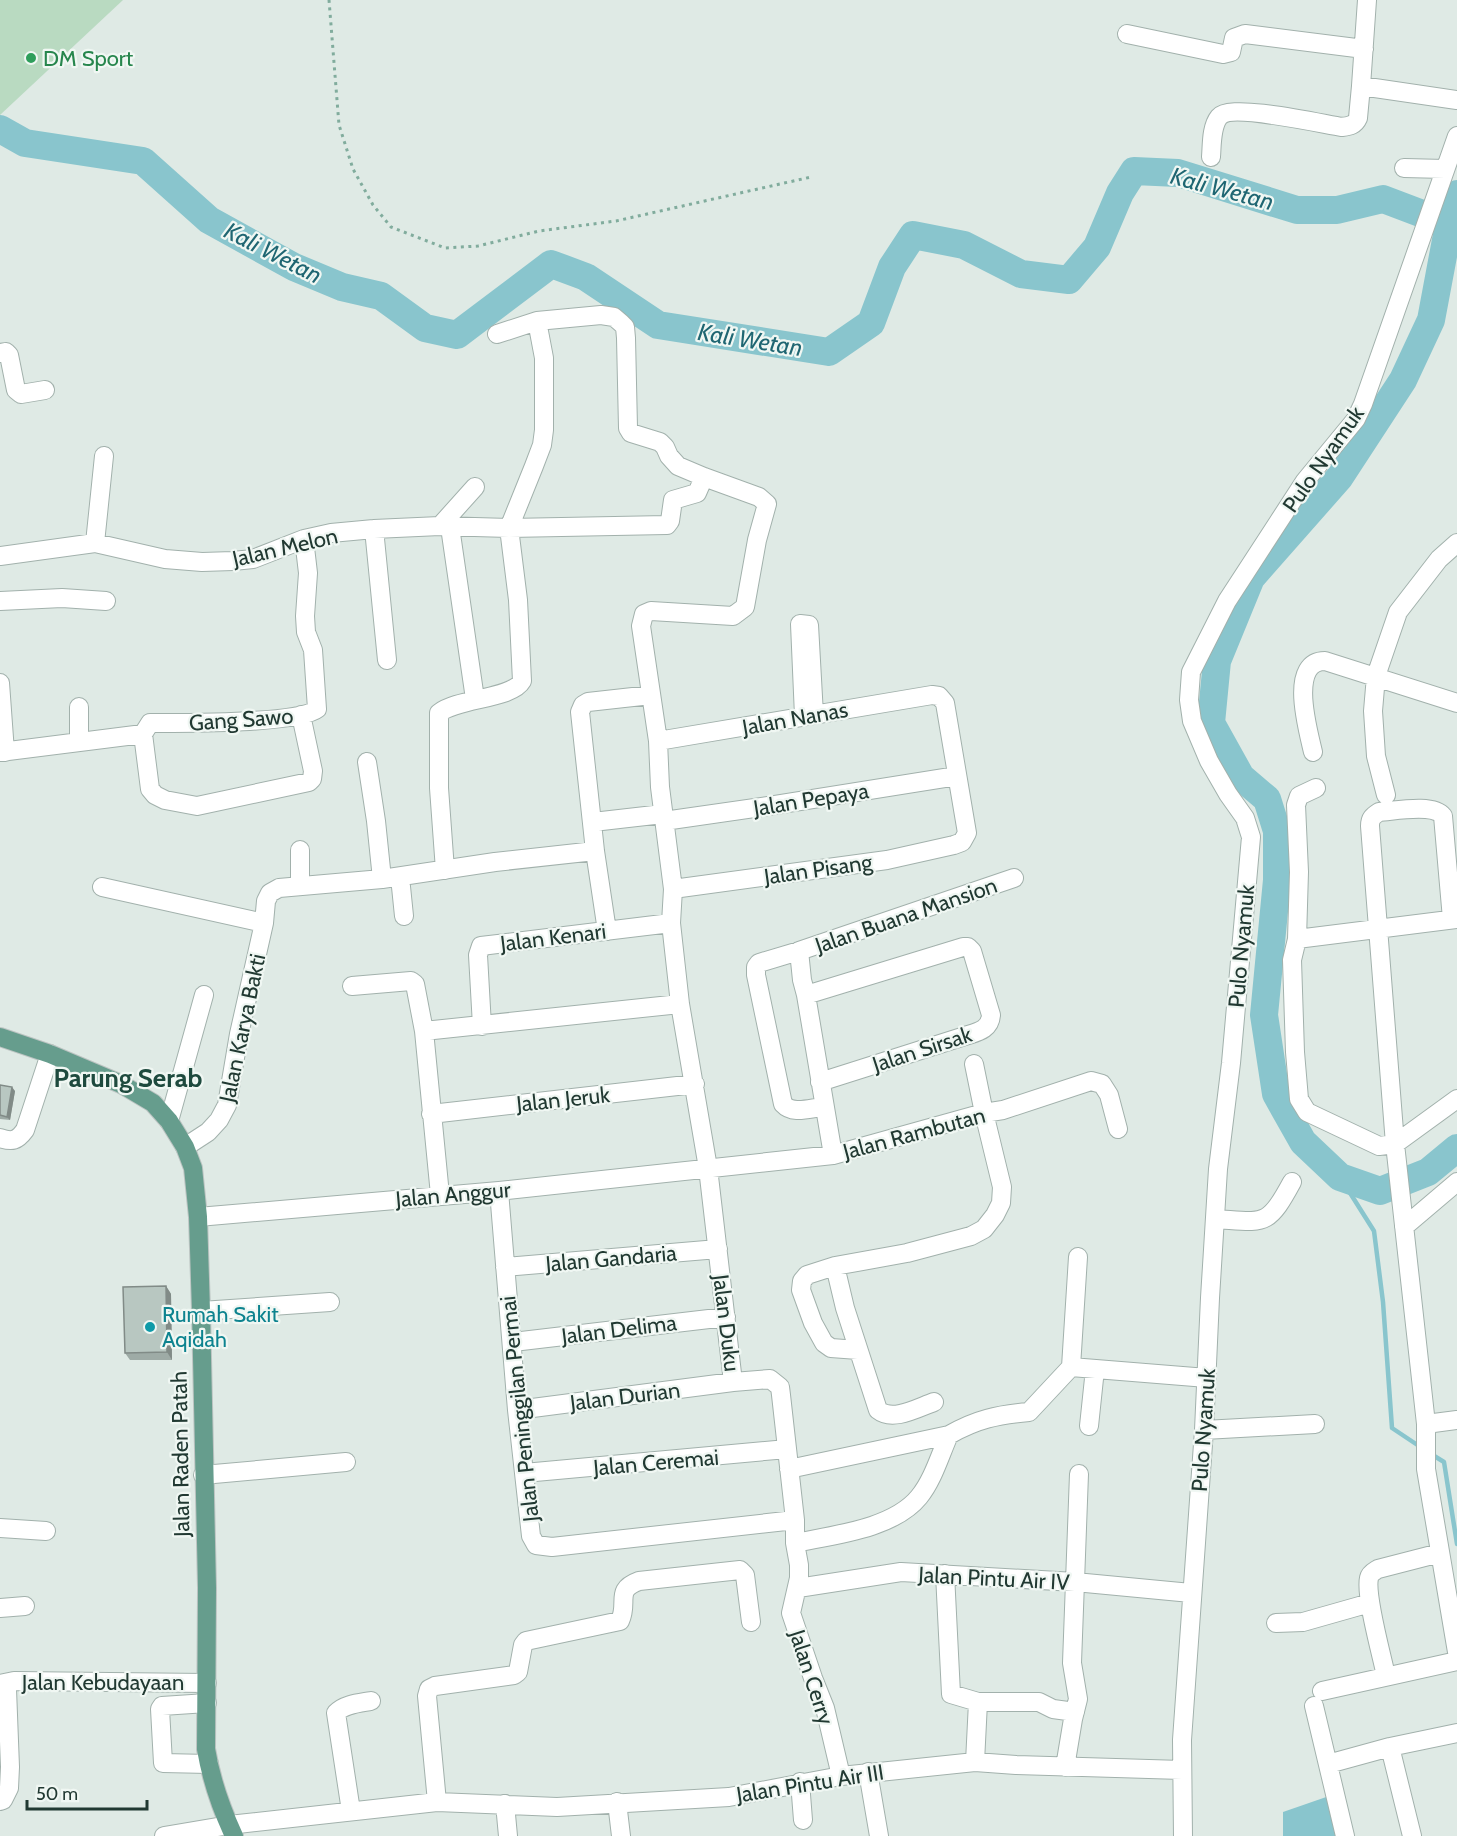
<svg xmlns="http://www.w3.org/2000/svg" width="1457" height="1836" viewBox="0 0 1457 1836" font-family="Cabin,sans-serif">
<rect width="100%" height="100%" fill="#dfeae5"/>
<path fill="#b9dac1" d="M0 0H123L0 115Z"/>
<path fill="#89c5cd" d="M1332 1795 1340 1836H1283V1812Z"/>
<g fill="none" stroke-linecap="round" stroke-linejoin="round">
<path stroke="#89c5cd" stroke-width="4.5" d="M1340 1177 1374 1231 1383 1302 1392 1428 1422 1448
M1431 1454 1444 1462 1457 1544"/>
<path stroke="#89c5cd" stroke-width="28" d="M0 129 25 143 143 161 209 220 294 267 342 287 381 296 425 328 457 335 551 264 586 277 658 325 829 352 871 323 892 267 913 235 964 245 1021 274 1069 280 1097 247 1120 193 1134 171 1178 173 1297 210H1337L1383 199 1449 224
M1457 194 1449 224 1431 320 1403 380 1339 478 1251 578 1217 661 1211 723 1241 777 1267 799 1277 831V880L1264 1015 1276 1094 1303 1142 1340 1177 1380 1191 1428 1172 1457 1148"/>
<g stroke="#a2b1ac" stroke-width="20">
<path id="minor" d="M1127 34 1223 54 1231 52 1234 38 1245 34 1364 49
M1361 86 1367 0
M1211 157C1212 145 1211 127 1219 117 1231 103 1322 124 1342 127 1350 126 1355 125 1358 118L1361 86 1457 100
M1404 168 1445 169
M497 334 537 321 601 315 614 317 621 323 625 327 626 338 628 428 631 433 660 442 665 447 669 456 678 466 704 477 759 497 767 504 757 540 745 607 733 616 651 611 644 614 641 626 658 741 660 787 673 889 671 923 680 1004 708 1168 733 1382
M0 353 6 352 9 355 16 390 21 394 45 390
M440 526 509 528 667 525 670 521 673 500 697 493 704 477
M450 527 475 699
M374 529 387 660
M95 543 104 456
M0 556 95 543 165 559 202 562 233 561 253 559 304 539 331 533 374 529 440 526 475 487
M0 601 62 598 106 601
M0 683 5 752
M79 707V741
M804 716 800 624 809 625 814 715
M143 734 150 723C179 723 298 724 317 709L313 650 306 632 305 616 308 573 304 539
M143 734 150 789 155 795 165 800 197 806 309 782 312 779 313 771 301 715
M658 741 932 695 939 696 945 703 967 833 962 842 954 845 887 860 673 889
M0 752 143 734
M1313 752C1308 730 1288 661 1325 661L1457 703
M367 762 376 821 382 879
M1316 788 1299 796 1296 805 1299 872 1297 939 1292 960 1295 1052 1299 1099 1307 1112 1379 1146 1395 1144 1457 1099
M1386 795 1376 756 1373 711 1376 676 1398 612 1439 559 1457 543
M664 821 775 805 957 776
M593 822 663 814
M300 850V886
M445 870 439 788V713C458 698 512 699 522 681L518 600 509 528 534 466 542 445 544 430V358L537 321
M400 877 404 916
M102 887 264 923
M1452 919 1443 816C1433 803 1395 811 1379 812 1373 816 1370 818 1370 826L1395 1144 1426 1424V1469L1457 1652
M607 931 595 851 580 712 583 705 588 702 651 695
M1297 939 1457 919
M799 951 802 980 806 995 833 1155
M352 986 411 981 415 984 424 1031 440 1195
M806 995 963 947H968L972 951 991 1015C990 1030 977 1032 965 1036L820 1082
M482 1026 478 955 481 946 671 923
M424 1031 680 1004
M824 1107C810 1108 793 1115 783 1104L756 975V967L759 963 799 951 1014 878
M431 1114 695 1084
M169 1121 204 995
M0 1138C12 1142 17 1141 25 1130L50 1054
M185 1147 208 1132 219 1120 227 1105 239 1034 264 923 266 901 270 893 279 888 382 879 495 862 595 851
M499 1191 517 1410 531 1536 536 1545 552 1547 795 1520
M198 1217 499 1191 833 1155 984 1113 1003 1110 1091 1081 1102 1084 1109 1095 1118 1129
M1215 1219C1265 1222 1267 1228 1292 1182
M1404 1227 1457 1182
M835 1266 845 1308 878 1410C893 1422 917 1408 934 1402
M505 1267 718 1249
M201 1311 330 1302
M513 1342 726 1317
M858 1350 831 1348 824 1343 813 1323 801 1290 802 1281 807 1275 835 1266 907 1253 971 1236 984 1229 995 1215 1001 1203 1002 1187 984 1113 974 1064
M1071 1367 1078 1257
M517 1410 733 1382 770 1379 780 1387 781 1395 795 1520V1543L799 1565V1578L791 1613 813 1678 825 1708 841 1776
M1426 1424 1457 1420
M1089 1426 1095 1369
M1204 1430 1315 1424
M789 1469 949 1435C977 1419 997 1415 1029 1412L1071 1367 1207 1378
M524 1473 787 1449
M203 1475 346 1462
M0 1528 46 1531
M795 1543C833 1535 893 1529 919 1497 933 1480 940 1455 949 1435
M945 1574 951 1694 978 1702H1039L1053 1709 1075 1712
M798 1588 901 1572 1075 1582 1191 1593
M0 1608 25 1606
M1276 1623 1303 1622 1370 1603
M1386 1676C1382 1656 1365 1596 1369 1578 1370 1573 1375 1571 1378 1569L1440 1553
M0 1684 14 1681 207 1683
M1322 1691 1457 1661
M207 1703 162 1706 160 1709 163 1763 209 1764
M1314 1706 1345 1836
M1390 1747 1412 1836
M975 1762 978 1702
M1328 1764 1390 1747 1457 1733
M1065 1767 1073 1719 1078 1699 1072 1663 1079 1474
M868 1772 879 1836
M800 1782 803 1820
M0 1801 3 1800 9 1788 10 1767 7 1689 9 1683
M437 1802 427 1696 429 1689 435 1686 514 1675 518 1672 523 1645 526 1641 620 1621C629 1602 614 1590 639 1581L740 1570 745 1575 751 1622
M617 1802 621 1836
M505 1804 508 1836
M351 1811 336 1713C344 1704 360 1703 371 1701
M164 1836 229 1825 437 1802 557 1807 729 1797 841 1776 975 1762 1016 1765 1182 1770
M1183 1836 1182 1740 1204 1430 1210 1298 1218 1169 1231 1063 1251 837 1245 818 1228 794 1209 761 1192 721 1189 700 1191 672 1227 601 1305 481 1356 419 1363 404 1457 136"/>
</g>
<g stroke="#bcc4c2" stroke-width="20">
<path id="major" d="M0 1037 50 1054 121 1084 153 1103 169 1121 185 1147 193 1168 198 1217 201 1311 207 1588 206 1749C211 1779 221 1808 234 1836"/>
</g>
<path stroke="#81ac9d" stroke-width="3" stroke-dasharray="3 4.5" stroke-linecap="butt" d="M329 0 339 125 353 169 373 205 391 227 445 248 478 246 539 231 616 221 811 177"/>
<use href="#minor" stroke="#fff" stroke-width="18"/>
<use href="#major" stroke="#669d8d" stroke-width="18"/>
</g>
<path fill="#9eaba6" d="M0 1085 15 1091 10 1120 0 1119Z
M166 1286 171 1294 172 1360H130L125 1353Z"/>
<path fill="#818b87" d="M12 1087 15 1091 10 1120 7 1117Z
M166 1286 171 1294 172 1360 167 1352Z"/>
<path fill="#b8c7c1" stroke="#818b87" stroke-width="1.5" d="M0 1085 12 1087 7 1117 0 1115Z
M166 1286 167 1352 125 1353 123 1287Z"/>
<circle fill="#2e9e5b" stroke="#f0f7f3" stroke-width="2" cx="31" cy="58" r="6"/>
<circle fill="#0f9aa8" stroke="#f0f7f3" stroke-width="2" cx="150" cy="1327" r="6"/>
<g text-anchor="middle" stroke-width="4.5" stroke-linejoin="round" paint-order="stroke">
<g font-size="22" fill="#27864d" stroke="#f0f7f3" text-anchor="start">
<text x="43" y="66">DM Sport</text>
</g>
<g font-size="22" fill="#213932" stroke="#f0f7f3">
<text transform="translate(1323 459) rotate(-55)" y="8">Pulo Nyamuk</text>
<text transform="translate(285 547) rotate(-13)" y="8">Jalan Melon</text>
<text transform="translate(795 718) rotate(-10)" y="8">Jalan Nanas</text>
<text transform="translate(241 719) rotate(-4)" y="8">Gang Sawo</text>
<text transform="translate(811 799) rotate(-9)" y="8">Jalan Pepaya</text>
<text transform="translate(818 869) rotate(-8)" y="8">Jalan Pisang</text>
<text transform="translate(906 915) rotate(-19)" y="8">Jalan Buana Mansion</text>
<text transform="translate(553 937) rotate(-7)" y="8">Jalan Kenari</text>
<text transform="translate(1241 946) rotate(-85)" y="8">Pulo Nyamuk</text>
<text transform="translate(242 1028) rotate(-78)" y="8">Jalan Karya Bakti</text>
<text transform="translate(922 1049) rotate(-18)" y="8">Jalan Sirsak</text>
<text transform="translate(563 1099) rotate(-6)" y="8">Jalan Jeruk</text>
<text transform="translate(914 1133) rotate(-15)" y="8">Jalan Rambutan</text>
<text transform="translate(453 1194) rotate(-5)" y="8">Jalan Anggur</text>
<text transform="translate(611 1258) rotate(-5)" y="8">Jalan Gandaria</text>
<text transform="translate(727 1323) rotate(83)" y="8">Jalan Duku</text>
<text transform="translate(619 1329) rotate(-7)" y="8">Jalan Delima</text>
<text transform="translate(625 1396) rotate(-7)" y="8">Jalan Durian</text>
<text transform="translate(519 1409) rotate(-96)" y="8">Jalan Peninggilan Permai</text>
<text transform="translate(1203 1430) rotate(-86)" y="8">Pulo Nyamuk</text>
<text transform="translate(180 1454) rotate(-91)" y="8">Jalan Raden Patah</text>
<text transform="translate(656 1462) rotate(-5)" y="8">Jalan Ceremai</text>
<text transform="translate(994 1578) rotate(3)" y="8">Jalan Pintu Air IV</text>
<text transform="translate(812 1677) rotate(72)" y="8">Jalan Cerry</text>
<text x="103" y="1690">Jalan Kebudayaan</text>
<text transform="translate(810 1783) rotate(-9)" y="8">Jalan Pintu Air III</text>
</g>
<g font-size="22" fill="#0d838f" stroke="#f0f7f3" text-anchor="start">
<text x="162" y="1322">Rumah Sakit<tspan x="162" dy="25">Aqidah</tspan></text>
</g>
<g font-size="24" font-style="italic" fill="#1f6672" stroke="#f0f7f3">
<text transform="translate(1222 189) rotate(15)" y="8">Kali Wetan</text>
<text transform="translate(273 253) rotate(27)" y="8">Kali Wetan</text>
<text transform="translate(750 340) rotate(9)" y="8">Kali Wetan</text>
</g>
<g font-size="26" font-weight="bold" fill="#1e4a3e" stroke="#f0f7f3">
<text x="128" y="1087">Parung Serab</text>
</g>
</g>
<path d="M27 1800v9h120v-9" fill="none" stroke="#213932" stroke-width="3"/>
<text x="36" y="1800" font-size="18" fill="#213932" stroke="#f0f7f3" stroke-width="4.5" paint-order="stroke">50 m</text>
</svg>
